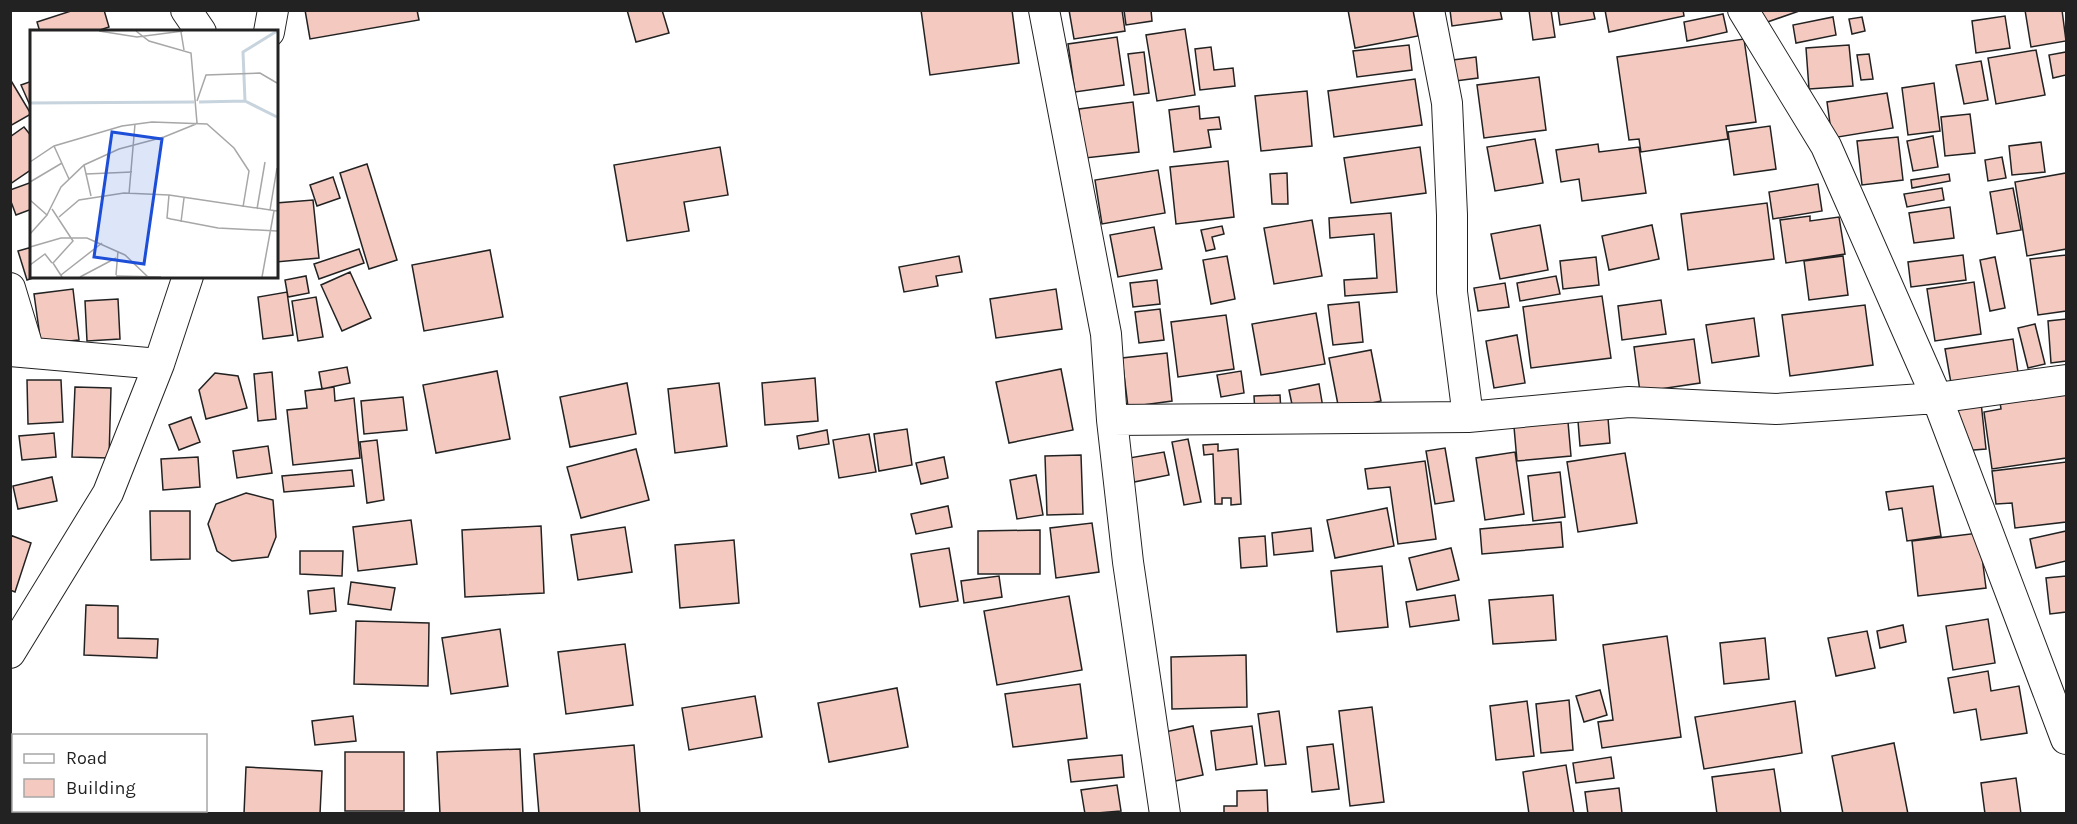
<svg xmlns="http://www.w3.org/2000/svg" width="2077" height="824" viewBox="0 0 2077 824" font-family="Karla,sans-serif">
<rect width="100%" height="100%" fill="#fff"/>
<path fill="#f3c9c0" stroke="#222" stroke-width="1.5" d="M74 10H104L109 27 94 32H40L37 22Z
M305 10H417L419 20 310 39Z
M627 10H662L669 33 636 42Z
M921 10H1012L1019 63 930 75Z
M1069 10H1122L1125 31 1074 39Z
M1124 10H1151L1152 21 1126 25Z
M1348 10H1413L1418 36 1355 48Z
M1450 10H1500L1502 19 1452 26Z
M1529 10H1551L1555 37 1533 40Z
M1558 10H1593L1595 19 1560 25Z
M1605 10H1683L1684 16 1609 32Z
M1751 10H1802L1756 26Z
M2025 10H2062L2066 41 2031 47Z
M1723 14 1727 32 1687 41 1684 22Z
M2005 16 2010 48 1976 53 1972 21Z
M1833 17 1836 35 1796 43 1793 25Z
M1862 17 1865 31 1852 34 1849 19Z
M1185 29 1195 95 1157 101 1146 35Z
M1117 37 1124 85 1075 92 1068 44Z
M1744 39 1756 122 1726 126 1728 139 1641 152 1639 139 1629 140 1617 57Z
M1409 45 1412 70 1357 77 1353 51Z
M1849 45 1853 86 1809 89 1806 48Z
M1211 47 1214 70 1233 68 1235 86 1200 90 1195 49Z
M2036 50 2045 95 1996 104 1988 58Z
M1144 52 1149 93 1134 95 1128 54Z
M2066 52V75L2053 78 2049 55Z
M1869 54 1873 79 1861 80 1857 55Z
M1476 57 1478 78 1448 82 1445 61Z
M1981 61 1988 100 1964 104 1956 65Z
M1539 77 1546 130 1484 138 1477 85Z
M10 79 31 114 10 126Z
M1415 79 1422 125 1334 137 1328 91Z
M32 81V110L21 85Z
M1934 83 1940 131 1908 135 1902 88Z
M1307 91 1312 146 1261 151 1255 96Z
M1887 93 1893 128 1832 138 1827 102Z
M1133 102 1139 152 1085 158 1079 109Z
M1199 106 1200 119 1219 117 1221 129 1208 130 1211 147 1174 152 1169 110Z
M1970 114 1975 153 1945 156 1941 117Z
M1770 126 1776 169 1734 175 1728 132Z
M24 127 32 137V169L10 184V137Z
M1933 136 1938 167 1913 171 1907 141Z
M1898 137 1903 180 1862 185 1857 141Z
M1535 139 1543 183 1495 191 1487 147Z
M2041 142 2045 172 2012 175 2009 146Z
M1598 144 1599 152 1639 147 1646 193 1582 201 1579 179 1561 182 1556 150Z
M720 147 728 195 684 202 689 231 627 241 614 165Z
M1420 147 1426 193 1351 203 1344 158Z
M2002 157 2006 178 1988 181 1985 160Z
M1228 161 1234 217 1176 224 1170 167Z
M367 164 397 260 369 269 340 173Z
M1158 170 1165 213 1102 224 1095 180Z
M1287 173 1288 204H1272L1270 174Z
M2066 173V249L2027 256 2015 182Z
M1949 174 1950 181 1912 188 1911 180Z
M333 177 340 198 317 206 310 185Z
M32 182V209L16 215 10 199V190Z
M1818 184 1822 211 1773 219 1769 192Z
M1942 188 1944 200 1907 207 1904 194Z
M2013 188 2021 230 1997 234 1990 192Z
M313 200 319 258 276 262V203Z
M1767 203 1774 259 1688 270 1681 214Z
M1950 207 1954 238 1914 243 1909 213Z
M1391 213 1397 292 1345 296 1344 280 1377 278 1374 234 1330 238 1329 218Z
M1810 216V221L1839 217 1845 254 1786 263 1780 220Z
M1312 220 1322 276 1274 284 1264 228Z
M1540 225 1548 270 1500 279 1491 234Z
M1652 225 1659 259 1609 270 1602 236Z
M1222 226 1224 234 1212 237 1215 249 1206 251 1201 230Z
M1154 227 1162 269 1118 277 1110 235Z
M32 247V276H39L27 280 18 251Z
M359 249 364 263 319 279 314 264Z
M490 250 503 317 424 331 412 265Z
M1963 255 1966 280 1911 287 1908 262Z
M2066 255V311L2038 315 2030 259Z
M959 256 962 272 936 276 938 286 904 292 899 267Z
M1227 256 1235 299 1211 304 1203 260Z
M1843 256 1848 295 1809 300 1804 261Z
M1596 257 1599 285 1563 289 1560 261Z
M1995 257 2005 308 1990 311 1980 260Z
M350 272 371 318 342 331 321 285Z
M306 276 309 293 288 297 285 280Z
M1556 276 1560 294 1520 301 1517 283Z
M1157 280 1160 304 1133 307 1130 283Z
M1974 282 1981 334 1935 341 1927 289Z
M1505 283 1509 307 1478 311 1474 288Z
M73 289 79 340 41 344 34 294Z
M1056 289 1062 329 996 338 990 299Z
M287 292 293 335 263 339 258 297Z
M1602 296 1611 358 1531 368 1523 307Z
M316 297 323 337 298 341 292 301Z
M118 299 120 339 87 341 85 301Z
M1661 300 1666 334 1622 340 1618 306Z
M1359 302 1363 342 1333 345 1328 305Z
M1865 305 1873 365 1790 376 1782 315Z
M1160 309 1164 340 1139 343 1135 312Z
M1316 313 1325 364 1261 375 1252 324Z
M1226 315 1234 369 1178 377 1171 322Z
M1754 318 1759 356 1712 363 1706 325Z
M2066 319V361L2051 363 2048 321Z
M2035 324 2045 364 2028 368 2018 328Z
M1517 335 1525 383 1494 388 1486 341Z
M1694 339 1700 383 1640 392 1634 347Z
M2013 339 2019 379 1952 389 1945 349Z
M1371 350 1381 401 1339 410 1329 358Z
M1167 353 1172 401 1128 407 1122 358Z
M347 367 350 383 322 389 319 372Z
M1061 369 1073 430 1009 443 996 382Z
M497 371 510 439 436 453 423 385Z
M1241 371 1244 393 1221 397 1217 375Z
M272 372 276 419 258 421 254 374Z
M215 373 238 376 247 408 206 419 199 390Z
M815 378 818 421 765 425 762 383Z
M27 380H61L63 422 28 424Z
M627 383 636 434 570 447 560 397Z
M719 383 727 446 675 453 668 389Z
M1319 384 1323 408 1294 414 1289 390Z
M75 387 111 388 109 458 72 457Z
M334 387 335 401 354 398 360 458 293 465 287 410 307 408 305 391Z
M2066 392V458L1992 469 1984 412 2001 409 2000 402Z
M1280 395 1281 412 1255 414 1254 396Z
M403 397 407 430 364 434 361 401Z
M1981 402 1986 449 1961 451 1957 404Z
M191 417 200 442 179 450 169 425Z
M1608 418 1610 443 1580 446 1578 421Z
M1568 422 1571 456 1517 461 1514 427Z
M907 429 912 465 879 471 874 434Z
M827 430 829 444 799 449 797 436Z
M54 433 56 457 22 460 19 436Z
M869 434 876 472 839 478 833 440Z
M1188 439 1201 502 1184 505 1172 442Z
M377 440 384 500 367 503 360 442Z
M1218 444V451L1238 449 1241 504 1231 505V498H1222V504H1215L1213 454 1204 455 1203 445Z
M268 446 272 473 237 478 233 451Z
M1445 448 1454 501 1435 504 1426 451Z
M636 449 649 500 581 518 567 467Z
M1164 452 1169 475 1134 482 1129 458Z
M1515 452 1524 514 1485 520 1476 458Z
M1625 453 1637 523 1578 532 1567 462Z
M1081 455 1083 514 1047 515 1045 456Z
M198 457 200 487 163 490 161 459Z
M944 457 948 478 921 484 916 463Z
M1425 461 1436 539 1398 544 1390 487 1368 489 1365 469Z
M2066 462V522L2015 528 2012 503 1996 504 1992 471Z
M352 470 354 486 284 492 282 476Z
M1560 472 1565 517 1533 521 1528 476Z
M1036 475 1043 515 1017 519 1010 480Z
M52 477 57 501 18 509 13 486Z
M1933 486 1941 536 1907 541 1902 508 1889 510 1886 492Z
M246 493 273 500 276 537 268 557 232 561 217 551 208 524 216 504Z
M948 506 952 527 916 534 911 514Z
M1387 508 1394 546 1335 558 1327 520Z
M150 511H190V559L151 560Z
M411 520 417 564 358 571 353 527Z
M1561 522 1563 547 1482 554 1480 529Z
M1092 523 1099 572 1056 578 1050 528Z
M541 526 544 593 465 597 462 530Z
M625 527 632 572 578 580 571 535Z
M1311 528 1313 551 1274 555 1272 533Z
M1040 530V574H978V531Z
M2066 531V561L2036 568 2030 539Z
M1979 533 1986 588 1918 596 1912 541Z
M10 535 31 543 15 592 10 590Z
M1265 536 1267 566 1241 568 1239 538Z
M734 540 739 603 680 608 675 545Z
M949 548 958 601 920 607 911 554Z
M1451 548 1459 580 1417 590 1409 558Z
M300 551H343L342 576 300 574Z
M1382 566 1388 627 1337 632 1331 571Z
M999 576 1002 597 964 603 961 581Z
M2066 576V612L2050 614 2046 578Z
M351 582 395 588 391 610 348 604Z
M334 588 336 611 310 614 308 591Z
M1455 595 1459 620 1410 627 1406 602Z
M1553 595 1556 640 1493 644 1489 600Z
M1069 596 1082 670 997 685 984 611Z
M86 605 118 606V638L158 639 157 658 84 655Z
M1988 619 1995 663 1953 670 1946 626Z
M356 621 429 623 428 686 354 684Z
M1903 625 1906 642 1880 648 1877 631Z
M500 629 508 686 451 694 442 638Z
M1867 631 1875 668 1836 676 1828 638Z
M1667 636 1681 737 1602 748 1598 722 1613 720 1603 645Z
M1765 638 1769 679 1724 684 1720 643Z
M625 644 633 705 566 714 558 652Z
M1246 655 1247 707 1172 709 1171 657Z
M1988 671 1991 691 2019 686 2027 733 1981 740 1976 709 1954 713 1948 678Z
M1080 684 1087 738 1013 747 1005 694Z
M897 688 908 747 829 762 818 703Z
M1600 690 1607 715 1584 722 1576 696Z
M755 696 762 737 689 750 682 708Z
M1569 700 1573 750 1541 753 1536 704Z
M1527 701 1534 756 1496 760 1490 706Z
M1795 701 1802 753 1704 769 1695 717Z
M1372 707 1384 802 1350 806 1339 711Z
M1279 711 1286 764 1265 766 1258 714Z
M353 716 356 741 315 745 312 721Z
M1193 726 1203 775 1175 781 1165 732Z
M1252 726 1257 764 1216 770 1211 731Z
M1894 743 1908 814H1843L1832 756Z
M1333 744 1339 789 1312 792 1307 747Z
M634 745 640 814H539L534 754Z
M520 749 523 814H440L437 752Z
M345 752H404V811H345Z
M1122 755 1124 777 1071 782 1068 760Z
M1611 757 1614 778 1576 783 1573 763Z
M1566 765 1574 814H1529L1523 772Z
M246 767 322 771 320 814H244Z
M1774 769 1781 814H1717L1712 777Z
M2016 778 2021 814H1985L1981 783Z
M1117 785 1121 811 1085 814 1081 790Z
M1619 788 1622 813 1588 814 1585 792Z
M1267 790 1268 814H1224V806H1237V791Z"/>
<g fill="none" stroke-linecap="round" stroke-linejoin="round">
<g stroke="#222" stroke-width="32">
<path id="minor" d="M186 10 201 32
M1044 10 1106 334 1112 420 1128 562 1165 814
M1429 10 1447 103 1452 215V292L1468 417
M1743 10 1826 146 1937 398 2066 739
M269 32 273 10
M10 288 29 351
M10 351 159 364
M1112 420 1468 417 1629 402 1776 409 1937 398 2066 380
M10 653 108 493 159 364 188 276"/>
</g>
<use href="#minor" stroke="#fff" stroke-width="30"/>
</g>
<g transform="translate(30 30)">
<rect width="248" height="248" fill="#fff"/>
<path fill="none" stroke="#c7d3dd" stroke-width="3" d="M215 71 213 22 247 1M169 72 215 71 247 87M0 73 164 72"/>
<path fill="none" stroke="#a7a7a7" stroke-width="1.5" d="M69 1 107 7 153 1M106 1 119 11 161 23 167 93M151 2 154 20M167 71 176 45 230 43 247 53M24 116 39 149M0 132 24 116 92 96 122 92 177 94 204 118 219 141 213 177M54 135 61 166M56 144 102 142M0 152 32 133M99 164 105 94M139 165 137 188 141 189 188 198 247 201M0 170 17 185 0 204M22 179 43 211 23 233 32 247M227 179 235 132M240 180 247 138M17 185 31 157 54 135 89 119 134 107 166 94M29 187 49 170 94 163 139 165 247 181M151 192 154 168M0 217 31 208H57L95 225 118 247M0 235 15 224 22 233M31 245 72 213M86 245 88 221M86 246 131 247M50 247 86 228M232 247 244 181"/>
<path fill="#1d4ed8" fill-opacity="0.15" stroke="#1d4ed8" stroke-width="3" d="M82 102 132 109 114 234 64 227Z"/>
<rect width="248" height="248" fill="none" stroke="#222" stroke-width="3"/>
</g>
<rect width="2077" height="824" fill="none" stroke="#222222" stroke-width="24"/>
<rect x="12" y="734" width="195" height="78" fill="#ffffff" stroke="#a7a7a7" stroke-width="1.5"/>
<rect x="24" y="754" width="30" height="9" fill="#ffffff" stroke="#a7a7a7" stroke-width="1.5"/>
<text x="66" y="764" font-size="18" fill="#222222">Road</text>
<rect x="24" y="779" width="30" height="18" fill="#f3c9c0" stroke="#a7a7a7" stroke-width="1.5"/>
<text x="66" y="794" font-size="18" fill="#222222">Building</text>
</svg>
